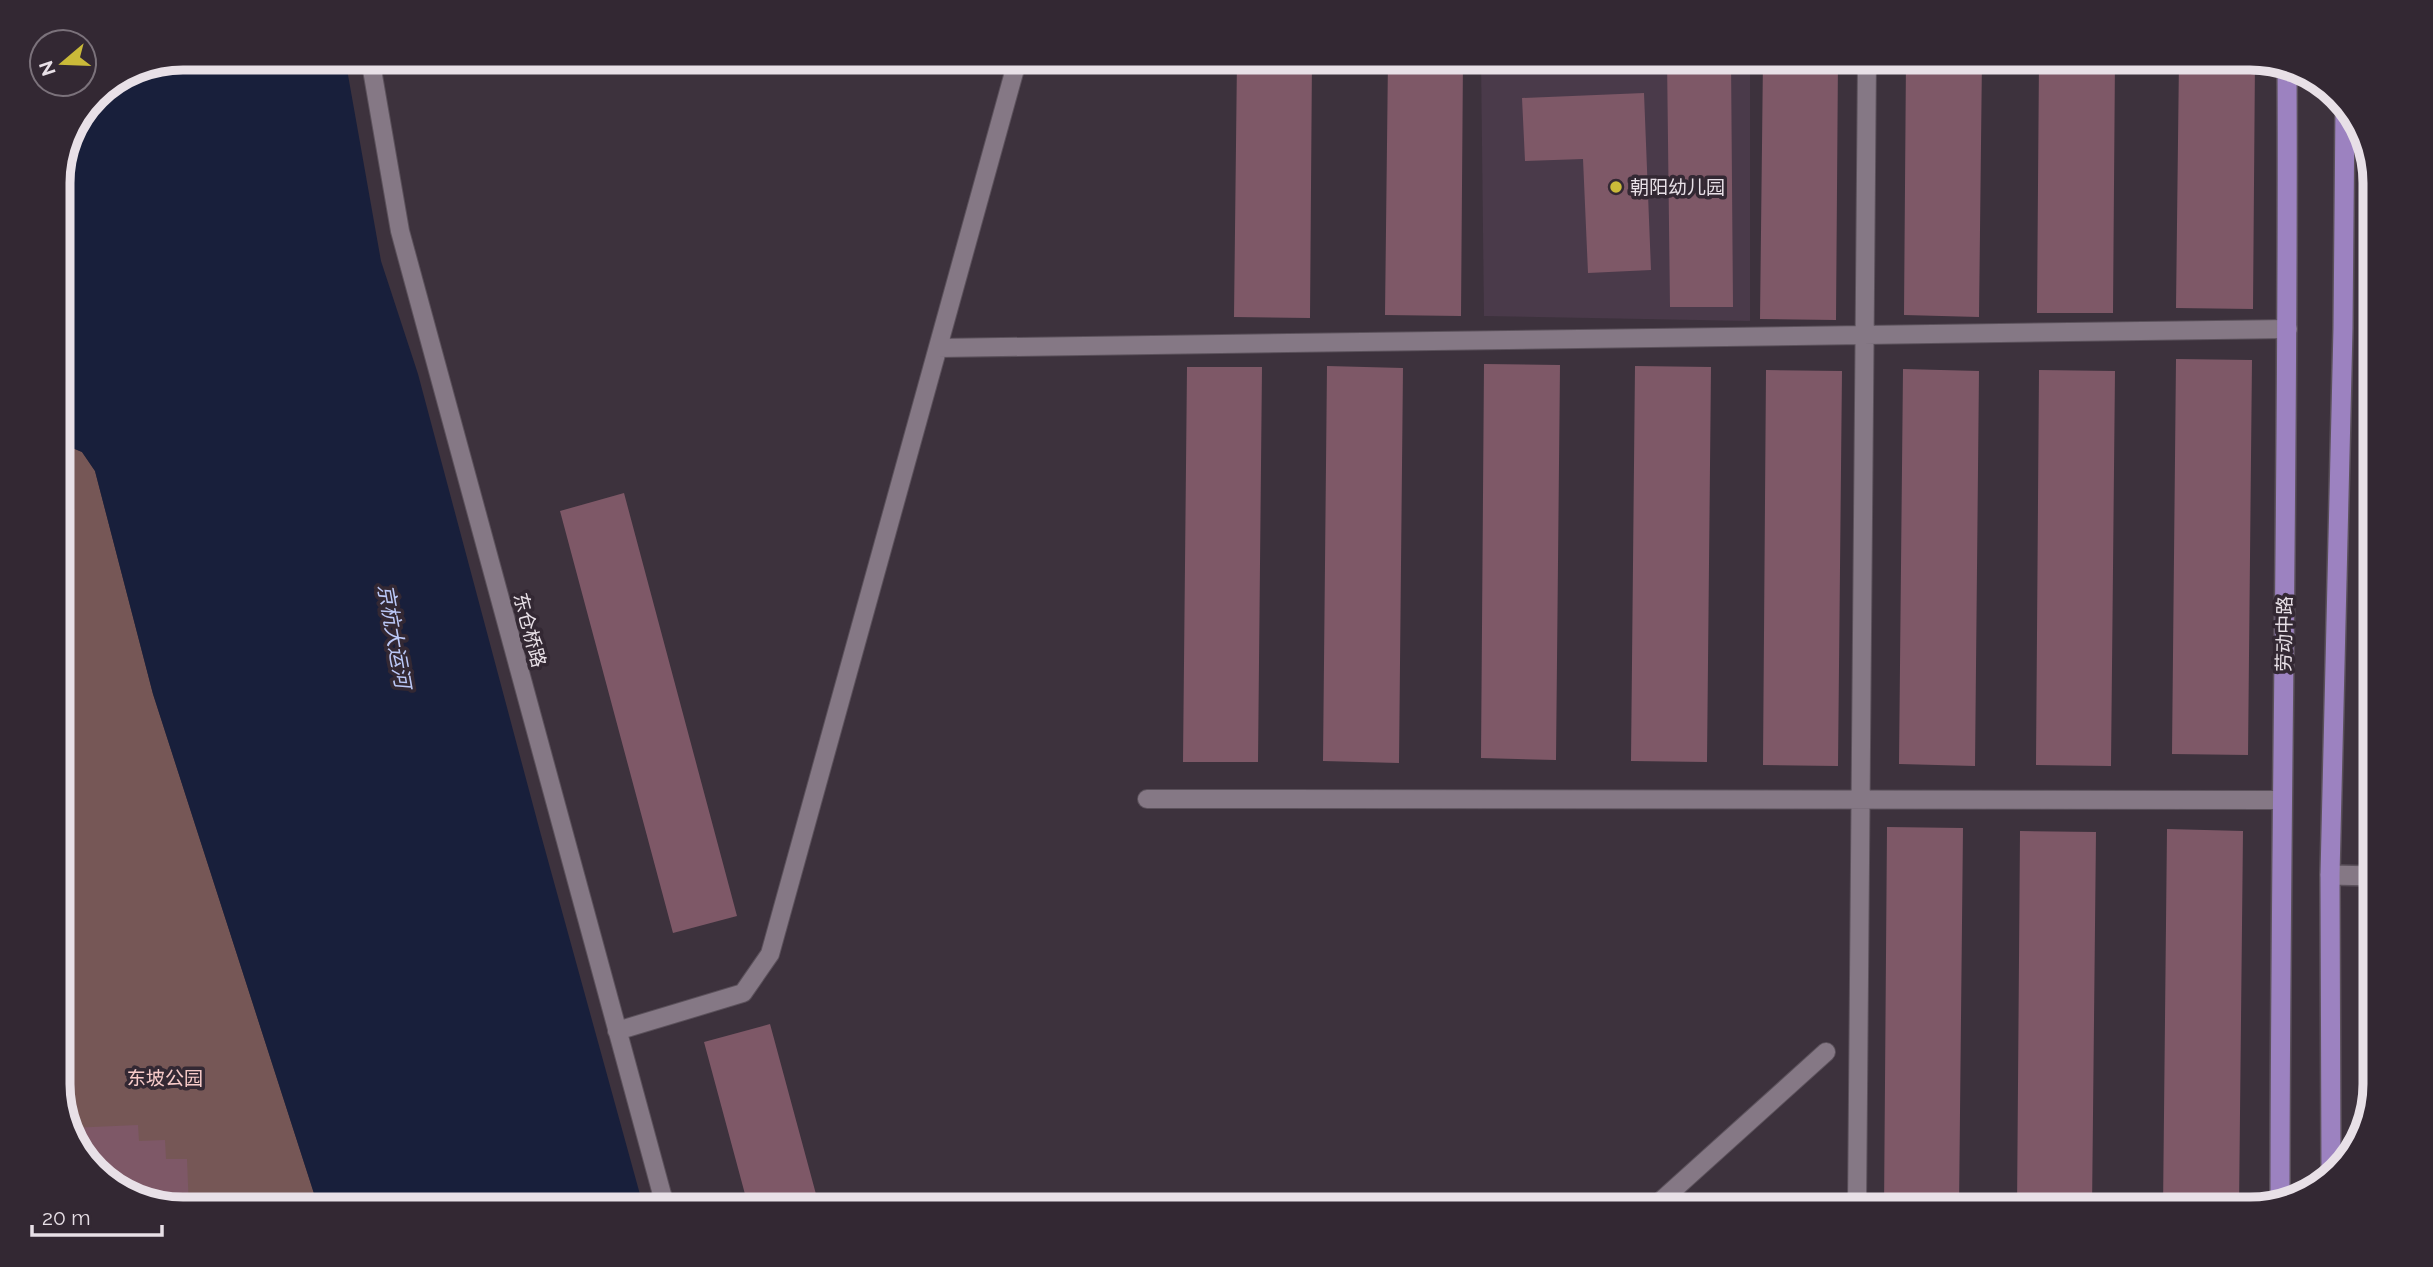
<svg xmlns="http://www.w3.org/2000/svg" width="2433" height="1267" viewBox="0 0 2433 1267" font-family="Raleway,'Noto Sans SC',sans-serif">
<rect width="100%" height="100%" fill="#3d323d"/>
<path fill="#4a3a4a" d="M1481 58H1750V321L1484 316Z"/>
<path fill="#765756" d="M58 442 82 452 95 471 153 694 319 1209H183L127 1196 79 1153 58 1093Z"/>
<path fill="#181f3b" d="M183 58H345L381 261 418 374 541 835 644 1209H319L153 694 95 471 82 452 58 442V175L95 94 135 67Z"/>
<path fill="#7e5867" d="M1237 58H1312L1310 318 1234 317Z
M1388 58H1463L1461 316 1385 315Z
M1667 58H1731L1733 307H1670Z
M1763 58H1838L1836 320 1760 319Z
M1906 58H1982L1979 317 1904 315Z
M2039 58H2115L2113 313H2037Z
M2179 58 2255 59 2253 309 2176 308Z
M1644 93 1651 270 1588 273 1583 159 1525 161 1522 98Z
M2176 359 2252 360 2248 755 2172 754Z
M1484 364 1560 365 1556 760 1481 758Z
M1327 366 1403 368 1399 763 1323 761Z
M1635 366 1711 367 1707 762 1631 761Z
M1187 367H1262L1258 762H1183Z
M1903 369 1979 371 1975 766 1899 764Z
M1766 370 1842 371 1838 766 1763 765Z
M2039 370 2115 371 2111 766 2036 765Z
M624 493 737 916 673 933 560 511Z
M1887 827 1963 828 1959 1209H1884Z
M2167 829 2243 831 2239 1209H2163Z
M2020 831 2096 832 2092 1209H2017Z
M770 1024 820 1209H749L704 1042Z
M138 1125 139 1141 165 1140 166 1159H187L189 1209 127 1196 79 1153 70 1128Z"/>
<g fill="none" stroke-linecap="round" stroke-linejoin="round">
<g stroke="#5b515b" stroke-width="20">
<path id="service" d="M370 58 400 231 666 1209
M938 348 2288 329
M1147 799 2281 800
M617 1031 743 993 770 954 1018 58
M1652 1209 1826 1052
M1857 1209 1867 58"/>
</g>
<g stroke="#5b515b" stroke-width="22">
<path id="minor" d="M2330 875 2375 876"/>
</g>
<g stroke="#5b515b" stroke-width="22">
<path id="primary" d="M2331 1174 2330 875 2343 328 2345 106
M2280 1201C2280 823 2289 445 2287 66"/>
</g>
<use href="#service" stroke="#857885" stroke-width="18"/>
<use href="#minor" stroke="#857885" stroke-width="19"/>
<use href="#primary" stroke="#9c82c0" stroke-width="19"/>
</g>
<circle fill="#caba39" stroke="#332833" stroke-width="2.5" cx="1616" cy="187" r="7"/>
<g text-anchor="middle" stroke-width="7" stroke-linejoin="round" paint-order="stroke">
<g font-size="19" fill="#e8e0e7" stroke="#332833" text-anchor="start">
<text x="1630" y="194">朝阳幼儿园</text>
</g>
<g font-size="19" fill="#e8e0e7" stroke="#332833">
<text transform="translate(530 630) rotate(75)" y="7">东仓桥路</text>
<text transform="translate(2284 634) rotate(-89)" y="7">劳动中路</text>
</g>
<g font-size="19" fill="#f7cbc9" stroke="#332833">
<text x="165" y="1085">东坡公园</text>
</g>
<g font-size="21" font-style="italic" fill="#bbc8f7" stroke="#332833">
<text transform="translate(394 636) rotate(80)" y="7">京杭大运河</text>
</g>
</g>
<path d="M0 0H2433V1267H0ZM183 70H2250A113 113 0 0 1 2363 183V1084A113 113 0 0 1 2250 1197H183A113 113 0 0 1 70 1084V183A113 113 0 0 1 183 70Z" fill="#332833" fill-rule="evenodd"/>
<path fill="none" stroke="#e8e0e7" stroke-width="9" d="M183 70H2250A113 113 0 0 1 2363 183V1084A113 113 0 0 1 2250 1197H183A113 113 0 0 1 70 1084V183A113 113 0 0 1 183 70Z"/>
<g transform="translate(63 63) rotate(251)"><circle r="33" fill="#332833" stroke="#7b727b" stroke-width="2"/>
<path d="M0-5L12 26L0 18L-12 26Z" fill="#caba39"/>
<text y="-10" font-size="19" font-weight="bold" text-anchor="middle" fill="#e8e0e7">N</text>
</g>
<path d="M32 1225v10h130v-10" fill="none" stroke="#e8e0e7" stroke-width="3.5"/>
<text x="42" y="1225" font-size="21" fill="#e8e0e7" stroke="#332833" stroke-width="5" paint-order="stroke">20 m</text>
</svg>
